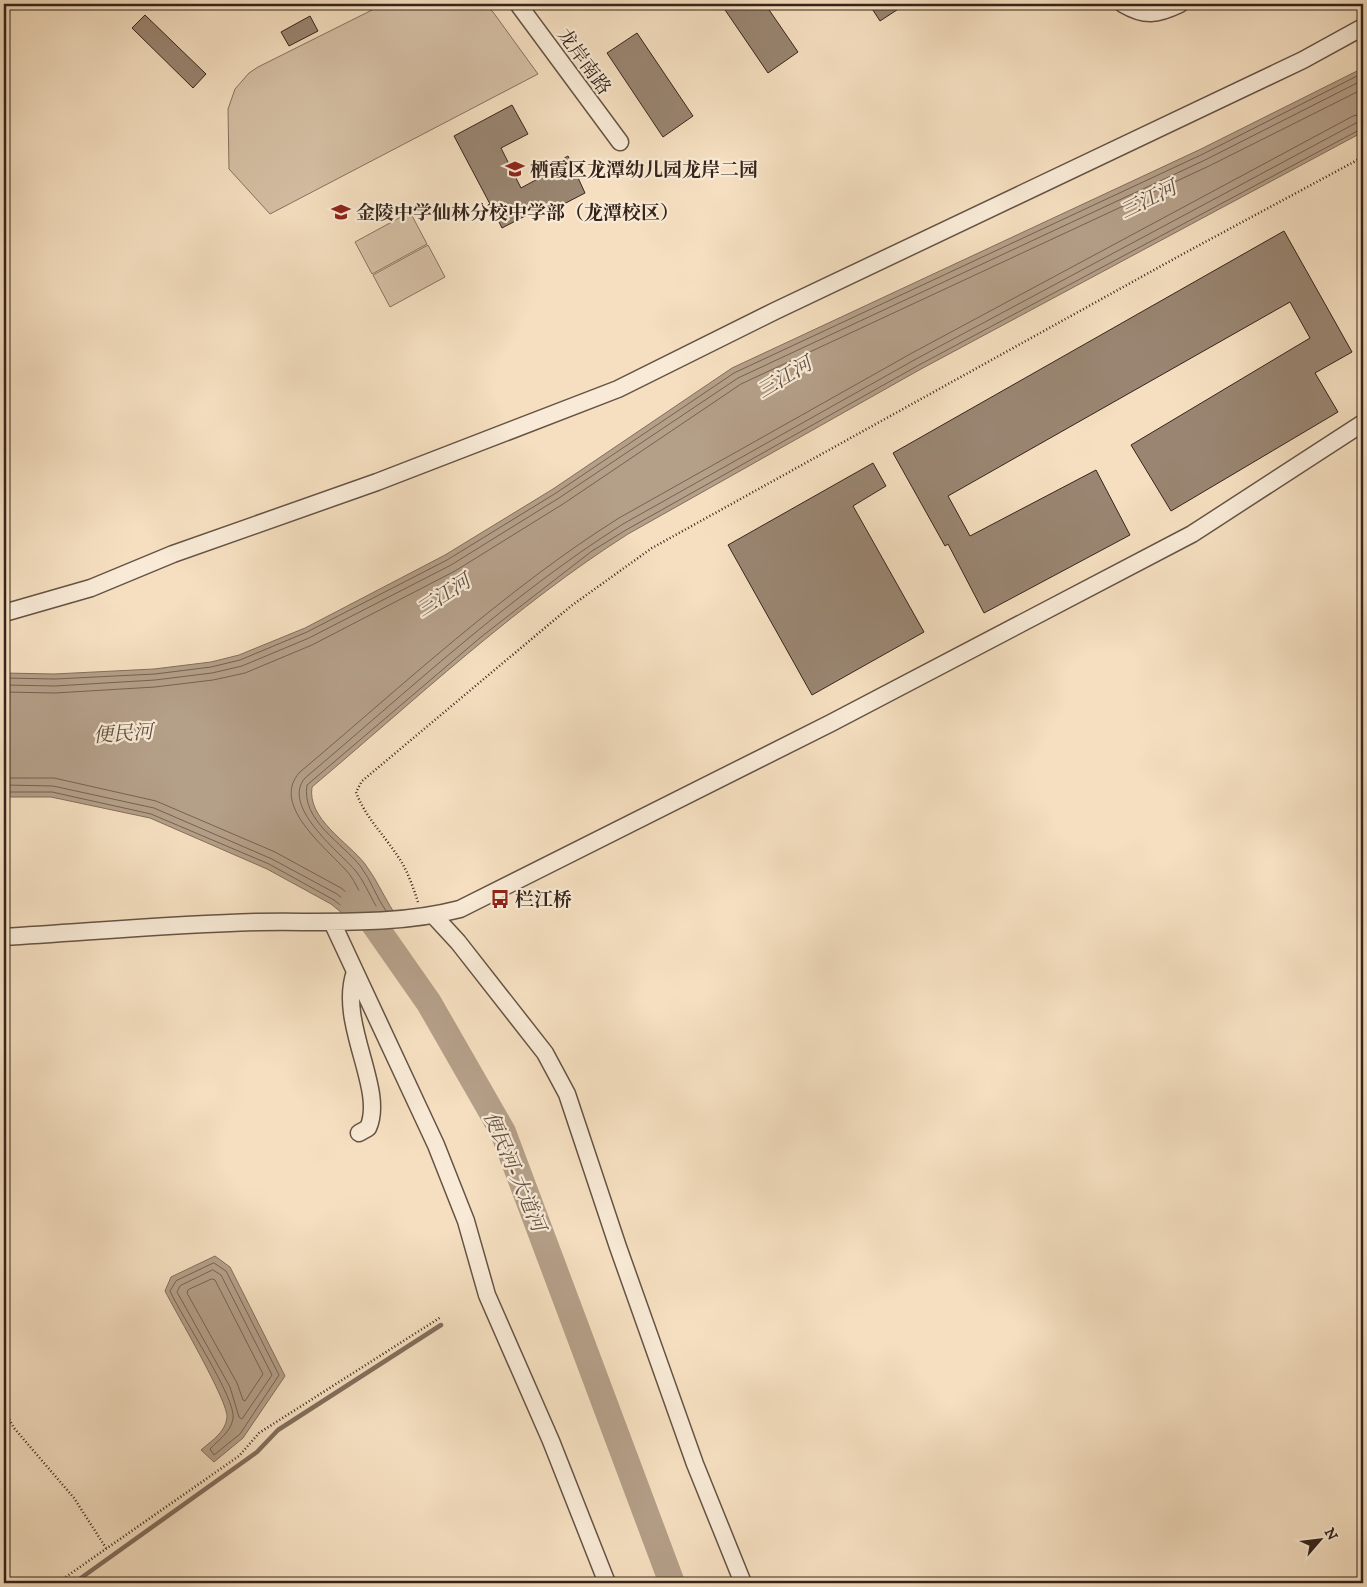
<svg xmlns="http://www.w3.org/2000/svg" width="1367" height="1587" viewBox="0 0 1367 1587" font-family="'IM FELL DW Pica','Noto Serif SC',serif">
<rect width="100%" height="100%" fill="#f5dfc0"/>
<filter id="stains"><feTurbulence type="fractalNoise" baseFrequency=".004" numOctaves="4"/><feColorMatrix values="0 0 0 0 .2 0 0 0 0 .09 0 0 0 0 .02 0 0 0 .5 -.17"/></filter>
<radialGradient id="worn" r=".72"><stop offset=".6" stop-color="#630" stop-opacity="0"/><stop offset="1" stop-color="#630" stop-opacity=".3"/></radialGradient>
<path fill="#d5bfa4" stroke="#867260" d="M384 4H484L493 12 538 74 270 214 229 169 228 109 235 89 249 73 258 67Z
M410 212 427 244 372 274 355 242Z
M428 245 445 277 390 307 373 275Z"/>
<path fill="#b49f88" stroke="#826e5c" d="M1363 68V132L921 369 628 534C515 606 415 700 312 787 307 819 348 842 365 864 378 881 386 902 399 920L353 922 331 904 267 869 150 818 51 797H4V673L54 674 154 669 211 662 239 655 305 628 445 555 553 489 732 368 1201 149Z
M215 1256 230 1267 285 1376 243 1438 214 1462 201 1450C211 1441 225 1433 227 1418 230 1404 175 1311 165 1291L171 1277Z"/>
<g fill="none" stroke-linecap="round" stroke-linejoin="round">
<path stroke="#756252" stroke-width="1" d="M4 678 55 679 155 674 211 667 240 660 307 632 447 560 556 493 734 373 1203 154 1363 73
M4 685 55 686 155 680 212 673 242 666 309 638 451 565 559 498 738 378 1205 160 1363 80
M4 692 55 693 155 687 213 680 245 673 312 645 455 571 563 504 741 384 1209 166 1363 89
M4 778H54L156 801 275 852 341 888 358 902H362L363 899C359 891 355 882 350 875 332 852 268 806 300 772 402 686 506 589 619 518L912 353 1353 116 1363 114
M4 785 53 786 154 808 272 859 337 894 356 910 375 909 376 906C369 894 363 879 354 869 338 851 281 806 305 778 408 691 509 596 623 524L916 359 1356 123 1363 121
M4 792H52L151 814 269 864 334 900 349 912
M386 911C376 897 371 880 361 867 343 843 301 821 307 785L481 637 592 551 626 530 919 365 1363 128
M214 1263 226 1271 279 1375 240 1434 214 1455 210 1449C219 1439 230 1433 233 1419 237 1399 181 1316 170 1291L176 1281Z
M213 1270 221 1275 272 1375 242 1419 239 1417 230 1387 177 1292 180 1286Z
M212 1279 215 1280 263 1374 245 1401 243 1400 237 1383 187 1293 188 1290Z"/>
<path stroke="#826e5c" stroke-width="4.5" d="M74 1583 257 1452 278 1430 441 1325"/>
<path stroke="#b49f88" stroke-width="26" d="M353 902 371 920 429 1003 503 1132 672 1583"/>
</g>
<path fill="#998571" stroke="#36241b" d="M721 4H765L798 52 768 73Z
M869 4H906L880 21Z
M145 15 206 74 193 88 132 28Z
M310 16 318 31 289 46 281 32Z
M637 33 693 116 663 137 607 53Z
M512 105 528 134 501 148 521 188 552 171 550 166 568 156 585 193 533 220 529 214 502 228 496 216 494 217 488 205 490 204 454 136Z
M1284 231 1352 352 1315 373 1338 412 1171 511 1131 445 1310 338 1290 302 948 496 970 536 1096 470 1130 535 984 613 948 544 945 546 893 453Z
M873 463 886 486 853 506 924 632 812 695 728 545Z"/>
<g fill="none" stroke-linecap="round" stroke-linejoin="round">
<g stroke="#665344" stroke-width="19">
<path id="minor" d="M518 4 620 142
M1123 4C1145 17 1157 15 1180 4
M4 613 91 588 173 554 377 482 618 389 775 311 1303 60 1363 27
M434 916 458 942 545 1053 567 1094 618 1247 695 1464 743 1583
M332 922 436 1145 466 1221 487 1295 551 1441 607 1583
M4 937C89 932 174 924 259 922 325 921 395 926 460 909L831 723 1192 534 1363 423
M355 972C337 1023 386 1089 368 1128L359 1133"/>
</g>
<path stroke="#36241b" stroke-width="2.5" stroke-dasharray="1 2.5" stroke-linecap="butt" d="M418 902C413 887 408 872 399 858 385 836 365 817 356 792L362 781 571 606 652 548 1181 255 1363 157
M4 1410 14 1428 74 1498 106 1548
M57 1583 239 1456 259 1433 441 1317"/>
<use href="#minor" stroke="#f8ead6" stroke-width="16"/>
</g>
<defs>
<g id="school-bare" transform="scale(1.5)"><path d="M0-5L7-2L0 1L-7-2ZM-4 1L0 2.5L4 1V4Q0 6-4 4Z" fill="#8f2418" stroke="#f8ead6" stroke-width="2.5" paint-order="stroke"/></g>
<g id="bus-bare" transform="scale(1.5)"><path d="M-5-6H5V4H4V6H2V4H-2V6H-4V4H-5ZM-3.5-4V0h7V-4ZM-3.5 1.2v1.5H-2V1.2ZM2 1.2v1.5H3.5V1.2Z" fill="#8f2418" stroke="#f8ead6" stroke-width="2.5" paint-order="stroke"/></g>
</defs>
<g fill-rule="evenodd">
<use href="#school-bare" x="515" y="169"/>
<use href="#school-bare" x="341" y="212"/>
<use href="#bus-bare" x="500" y="899"/>
</g>
<g text-anchor="middle" stroke-width="4.5" stroke-linejoin="round" paint-order="stroke">
<g font-size="19" fill="#36241b" stroke="#f8ead6">
<text transform="translate(585 61) rotate(54)" y="7">龙岸南路</text>
</g>
<g font-size="19" font-weight="bold" fill="#36241b" stroke="#f8ead6" text-anchor="start">
<text x="530" y="176">栖霞区龙潭幼儿园龙岸二园</text>
<text x="356" y="219">金陵中学仙林分校中学部（龙潭校区）</text>
<text x="515" y="906">栏江桥</text>
</g>
<g font-size="20" font-style="italic" fill="#624f41" stroke="#f8ead6">
<text transform="translate(1148 199) rotate(-26)" y="7">三江河</text>
<text transform="translate(784 377) rotate(-31)" y="7">三江河</text>
<text transform="translate(443 595) rotate(-33)" y="7">三江河</text>
<text transform="translate(123 733) rotate(-4)" y="7">便民河</text>
<text transform="translate(515 1171) rotate(67)" y="7">便民河-大道河</text>
</g>
</g>
<rect width="1367" height="1587" fill="none" stroke="#f5dfc0" stroke-width="20"/>
<rect x="5" y="5" width="1357" height="1577" fill="none" stroke="#36241b" stroke-width="2.5"/>
<rect x="10" y="10" width="1347" height="1567" fill="none" stroke="#36241b"/>
<g transform="translate(1320 1540) rotate(62)" stroke="#f8ead6" stroke-width="4" paint-order="stroke">
<path d="M0-4L9 19L0 12L-9 19Z" fill="#36241b"/>
<text y="-8" font-size="14" font-weight="bold" text-anchor="middle" fill="#36241b">N</text>
</g>
<rect width="100%" height="100%" filter="url(#stains)"/>
<rect width="100%" height="100%" fill="url(#worn)"/>
</svg>
